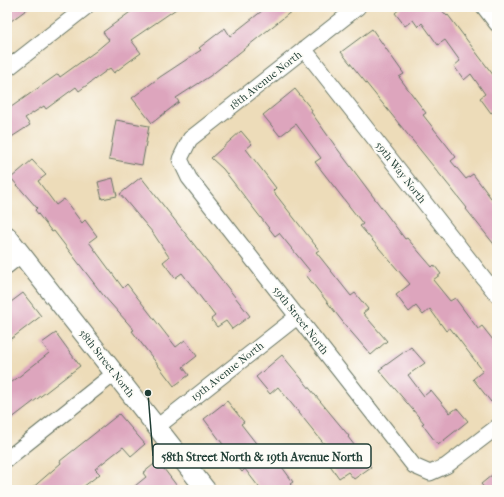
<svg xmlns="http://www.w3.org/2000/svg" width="504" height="497" viewBox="0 0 504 497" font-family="'IM FELL French Canon',serif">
<rect width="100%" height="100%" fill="#fdfcf7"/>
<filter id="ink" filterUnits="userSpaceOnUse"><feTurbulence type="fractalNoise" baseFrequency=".025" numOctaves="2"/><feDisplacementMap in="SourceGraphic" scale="8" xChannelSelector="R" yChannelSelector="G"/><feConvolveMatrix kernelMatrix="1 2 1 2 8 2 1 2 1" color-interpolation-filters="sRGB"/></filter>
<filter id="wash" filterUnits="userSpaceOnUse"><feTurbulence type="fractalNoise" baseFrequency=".012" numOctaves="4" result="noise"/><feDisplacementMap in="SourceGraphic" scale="16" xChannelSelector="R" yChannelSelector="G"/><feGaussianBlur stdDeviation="0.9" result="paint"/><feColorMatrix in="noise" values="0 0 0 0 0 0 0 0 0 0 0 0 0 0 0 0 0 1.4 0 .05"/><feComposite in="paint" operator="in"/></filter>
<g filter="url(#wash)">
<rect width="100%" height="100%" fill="#eddcb9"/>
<g id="blocks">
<path fill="#dda5bd" d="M7 7H30L7 24Z
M137 7H179L131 40 141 53 127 63 114 73 110 68 79 91 76 87 46 109 44 106 25 118 30 125 7 140V110L58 74 60 77 96 51 109 40 103 32Z
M267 7H297L210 76 176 98 179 102 152 123 132 98 160 77 201 50 199 48 225 28 230 36Z
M402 7H439L447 16 448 15 497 80V109L491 113 480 98 485 94 471 74 464 80 454 66 460 61 445 40 438 45 422 23 418 27 413 20 405 26 395 13Z
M372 29 404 74 399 77 426 113 423 115 456 157 451 161 466 179 473 174 497 206V248L466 209 467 208 341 52Z
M295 89 312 110 311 112 336 147 405 239 407 238 432 267 434 265 441 274 433 280 450 301 455 298 478 329 482 326 497 345V397L491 402 473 379 483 371 450 328 446 331 430 309 423 315 416 306 409 312 396 295 410 284 360 226 363 224 315 162 321 158 296 124 280 136 263 115Z
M116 120 149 126 142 165 109 159Z
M241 131 252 144 246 149 276 188 273 191 319 250 316 252 351 296 355 293 368 309 363 313 387 341 371 355 346 326 306 275 310 271 279 233 275 236 223 169 211 158Z
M32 160 46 175 38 181 56 205 64 199 82 223 85 220 97 236 89 242 123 288 127 284 176 347 185 340 197 356 183 367 189 375 174 386 132 331 134 330 103 295 54 231 52 232 35 210 37 208 11 178Z
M141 177 250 316 232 329 226 321 217 327 211 319 215 316 182 273 175 278 163 262 169 257 153 233 120 194Z
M113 178 117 196 102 199 98 182Z
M23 293 41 316 7 342V305Z
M56 333 80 366 7 422V386L49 353 42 343Z
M411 347 425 363 408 375 424 396 431 390 450 413 457 408 468 421 438 445 422 424 424 423 379 370Z
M282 355 349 436 348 437 371 467 354 479 348 472 339 478 327 461 334 456 278 387 270 394 256 377Z
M227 401 244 422 241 424 269 460 274 456 293 482 290 484 296 490H261L245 469 242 472 223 448 225 447 204 419Z
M119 414 145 444 131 456 123 447 95 469 100 474 79 490H30L61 463 60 461Z
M158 461 180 490H130L146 477 143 473Z
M497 471V490H486L481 484Z"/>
</g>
</g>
<g filter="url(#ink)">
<use href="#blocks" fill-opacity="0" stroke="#677563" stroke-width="1"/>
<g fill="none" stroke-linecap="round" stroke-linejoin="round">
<g stroke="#677563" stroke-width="17">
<path id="minor" d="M358 7 190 139 180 159 189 178 414 466 430 473 446 466 497 427
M484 7 497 24
M304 49 497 295
M7 69 86 7
M7 266 22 254
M157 427 298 316
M7 459 115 373"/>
</g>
<g stroke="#677563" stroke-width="21">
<path id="tertiary" d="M7 236 206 490"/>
</g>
<use href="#minor" stroke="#fff" stroke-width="15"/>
<use href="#tertiary" stroke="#fff" stroke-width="19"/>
</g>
</g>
<g text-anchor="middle" stroke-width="4" stroke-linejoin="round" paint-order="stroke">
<g font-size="11" fill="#1f3d34" stroke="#fdfcf7">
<text transform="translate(265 80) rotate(-38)" y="4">18th Avenue North</text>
<text transform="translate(401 172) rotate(52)" y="4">59th Way North</text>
<text transform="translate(301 320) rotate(52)" y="4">59th Street North</text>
<text transform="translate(107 363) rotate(52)" y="4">58th Street North</text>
<text transform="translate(227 371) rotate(-38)" y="4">19th Avenue North</text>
</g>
</g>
<path fill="none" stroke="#1f3d34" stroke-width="1.5" d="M148 393L153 456"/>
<circle fill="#1f3d34" stroke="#fdfcf7" stroke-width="1.5" cx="148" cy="393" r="4"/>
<rect fill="#fdfcf7" stroke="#1f3d34" stroke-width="1.5" x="153" y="444" width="218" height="24" rx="4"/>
<g font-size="12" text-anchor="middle" font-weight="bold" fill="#1f3d34">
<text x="262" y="461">58th Street North &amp; 19th Avenue North</text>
</g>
<rect width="504" height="497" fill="none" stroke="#fdfcf7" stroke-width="24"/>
</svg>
